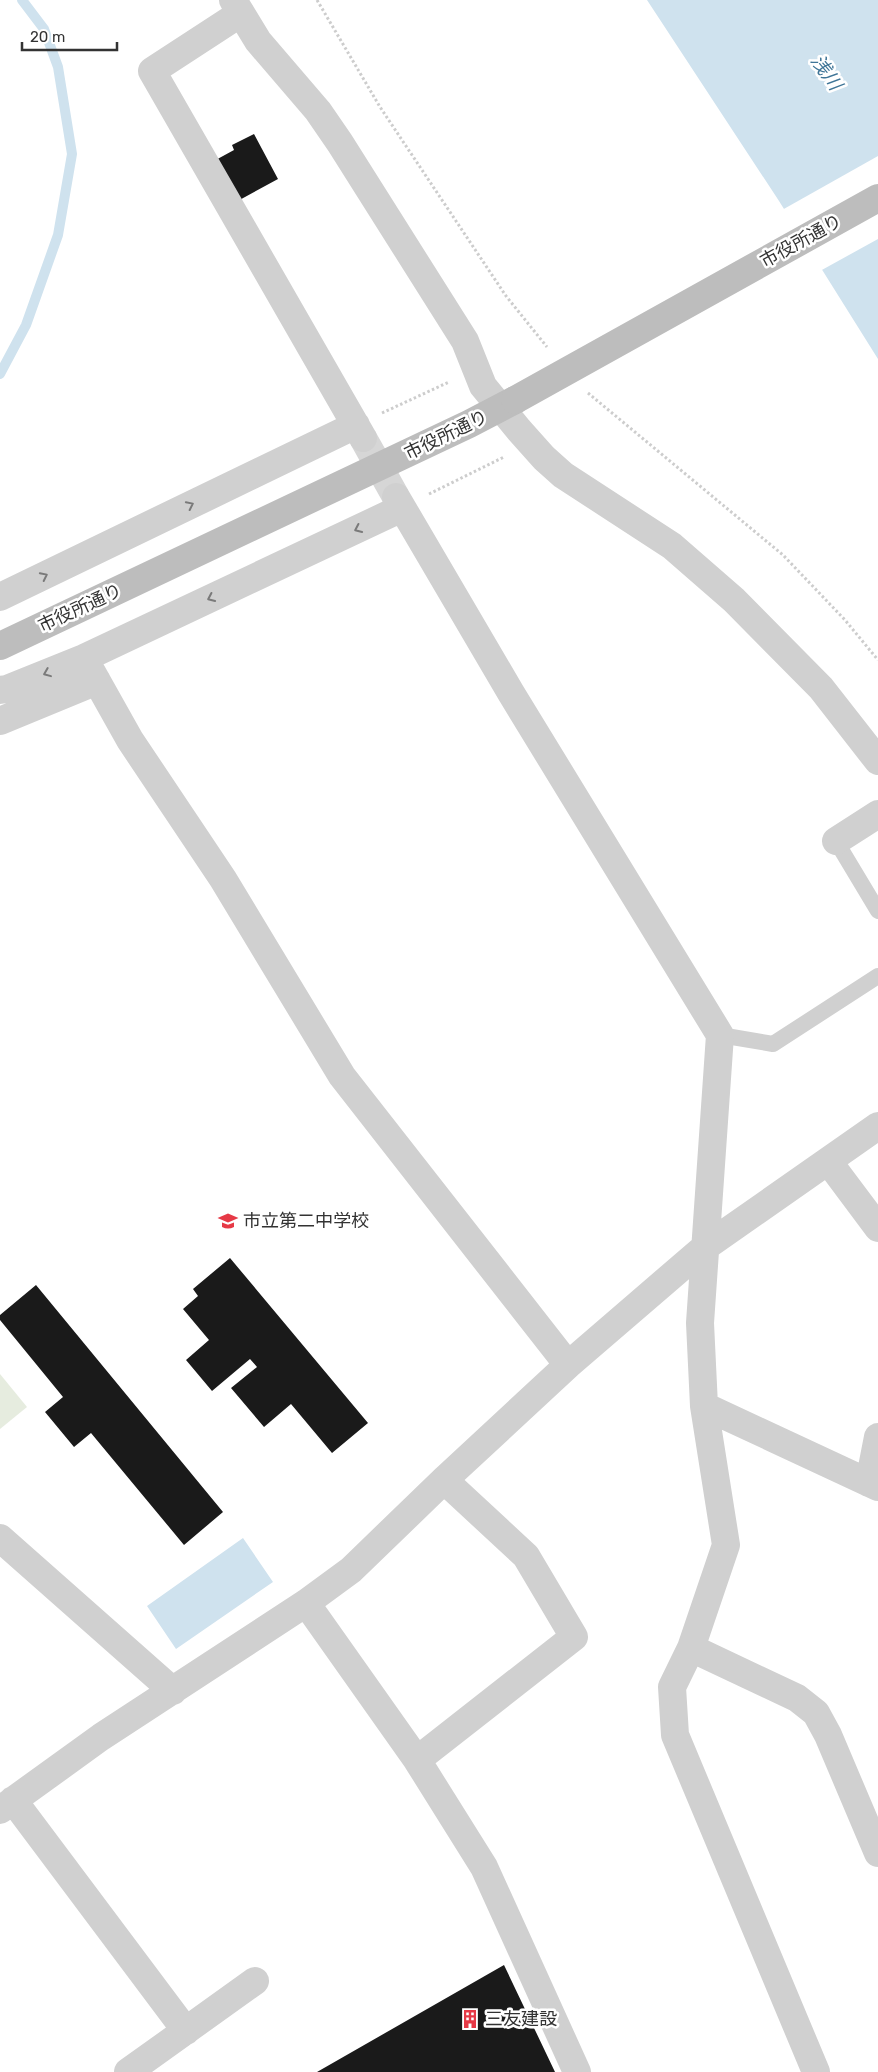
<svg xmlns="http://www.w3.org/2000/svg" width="878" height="2072" viewBox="0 0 878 2072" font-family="Rubik,'Noto Sans JP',sans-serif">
<rect width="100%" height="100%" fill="#fff"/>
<path fill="#e6ecdf" d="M0 1374 27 1407 0 1429Z"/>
<path fill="#cfe2ee" d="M647 0H878V359L779 201Z
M243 1538 273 1582 176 1649 147 1606Z"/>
<path fill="#fff" d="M878 156V239L820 271 782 210Z"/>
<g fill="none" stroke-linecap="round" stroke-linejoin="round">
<path stroke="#cfe2ee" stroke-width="10" d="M0 374 26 325 58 235 72 154 58 67 44 29 22 0"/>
</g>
<path fill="#1a1a1a" d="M254 134 278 179 234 203 212 162 234 150 232 145Z
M230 1258 368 1423 332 1453 291 1404 264 1427 231 1388 257 1367 250 1359 212 1391 186 1360 209 1340 183 1309 198 1296 193 1289Z
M36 1285 223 1512 184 1545 91 1433 74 1447 45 1412 63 1397 0 1320V1315Z
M504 1965 555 2072H317Z"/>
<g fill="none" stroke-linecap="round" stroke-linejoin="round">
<path stroke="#d6d6d6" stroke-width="28" stroke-dasharray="28 14" stroke-linecap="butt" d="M363 438 396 497"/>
<path stroke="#cdcdcd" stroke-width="3" stroke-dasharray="2.5 2.5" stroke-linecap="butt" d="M317 0 380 107 506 296 547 347
M588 393 783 555 845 620 878 660
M382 413 449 382
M429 494 504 457"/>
<path stroke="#d0d0d0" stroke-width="16" d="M836 841 878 911
M720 1035 773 1044 878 976"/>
<path stroke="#d0d0d0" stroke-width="28" d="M233 0 258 41 318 111 340 143 465 341 483 386 519 430 544 458 563 475 672 546 734 600 821 688 878 761
M241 13 152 71 363 438
M396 497 511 693 720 1035 700 1323 704 1406 726 1545 691 1648 672 1687 675 1735 816 2072
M0 597 356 425
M84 658 130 740 223 879 342 1076 568 1365
M0 690 7 689 84 658 402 508
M0 721 97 681
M836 841 878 814
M828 1161 878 1228
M704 1406 878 1487
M869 1483 878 1437
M0 1538 173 1691
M306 1603 417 1760 484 1867 577 2072
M691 1648 797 1698 816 1713 828 1735 878 1853
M417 1760 574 1637 526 1556 444 1480
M13 1800 186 2031
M0 1810 101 1737 306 1603 351 1570 444 1480 568 1365 705 1247 878 1126
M128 2072 255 1981"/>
<path stroke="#bdbdbd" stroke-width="28" d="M0 646 469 424 515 400"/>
<path stroke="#bdbdbd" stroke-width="28" d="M515 400 878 198"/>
</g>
<defs><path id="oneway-chevron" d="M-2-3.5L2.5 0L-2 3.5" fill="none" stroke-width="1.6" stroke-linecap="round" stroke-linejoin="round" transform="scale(1.25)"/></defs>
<g stroke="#7a7a7a">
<use href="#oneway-chevron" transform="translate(190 505) rotate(-26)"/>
<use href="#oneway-chevron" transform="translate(358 529) rotate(155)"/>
<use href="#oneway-chevron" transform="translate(44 576) rotate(-26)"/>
<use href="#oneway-chevron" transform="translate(211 598) rotate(155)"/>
<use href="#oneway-chevron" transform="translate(47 673) rotate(158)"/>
</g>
<defs>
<g id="school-bare" transform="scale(1.5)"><path d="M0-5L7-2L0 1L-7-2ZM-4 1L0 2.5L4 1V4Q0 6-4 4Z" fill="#e63946" stroke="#fff" stroke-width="2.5" paint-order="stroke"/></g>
<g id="building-bare" transform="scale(1.5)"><path d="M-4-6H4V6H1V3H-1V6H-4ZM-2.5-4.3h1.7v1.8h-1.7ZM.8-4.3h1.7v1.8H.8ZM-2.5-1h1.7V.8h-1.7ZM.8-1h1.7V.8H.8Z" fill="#e63946" stroke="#fff" stroke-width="2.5" paint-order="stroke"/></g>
</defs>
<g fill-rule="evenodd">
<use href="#school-bare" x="228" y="1221"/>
<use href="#building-bare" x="470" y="2019"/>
</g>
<g text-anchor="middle" stroke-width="5" stroke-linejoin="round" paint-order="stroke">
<g font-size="18" fill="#333" stroke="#fff">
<text transform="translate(801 241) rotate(-29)" y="6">市役所通り</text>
<text transform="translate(446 435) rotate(-26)" y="6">市役所通り</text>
<text transform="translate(80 608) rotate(-25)" y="6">市役所通り</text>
</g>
<g font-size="18" fill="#333" stroke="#fff" text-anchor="start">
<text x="243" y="1227">市立第二中学校</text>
<text x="485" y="2025">三友建設</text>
</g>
<g font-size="19" font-style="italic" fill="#3f7597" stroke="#fff">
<text transform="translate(827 72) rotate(55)" y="7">浅川</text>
</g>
</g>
<path d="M22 42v8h95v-8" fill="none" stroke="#333333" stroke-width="2.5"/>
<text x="30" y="42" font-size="15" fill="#333333" stroke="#ffffff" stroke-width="4" paint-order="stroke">20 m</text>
</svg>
